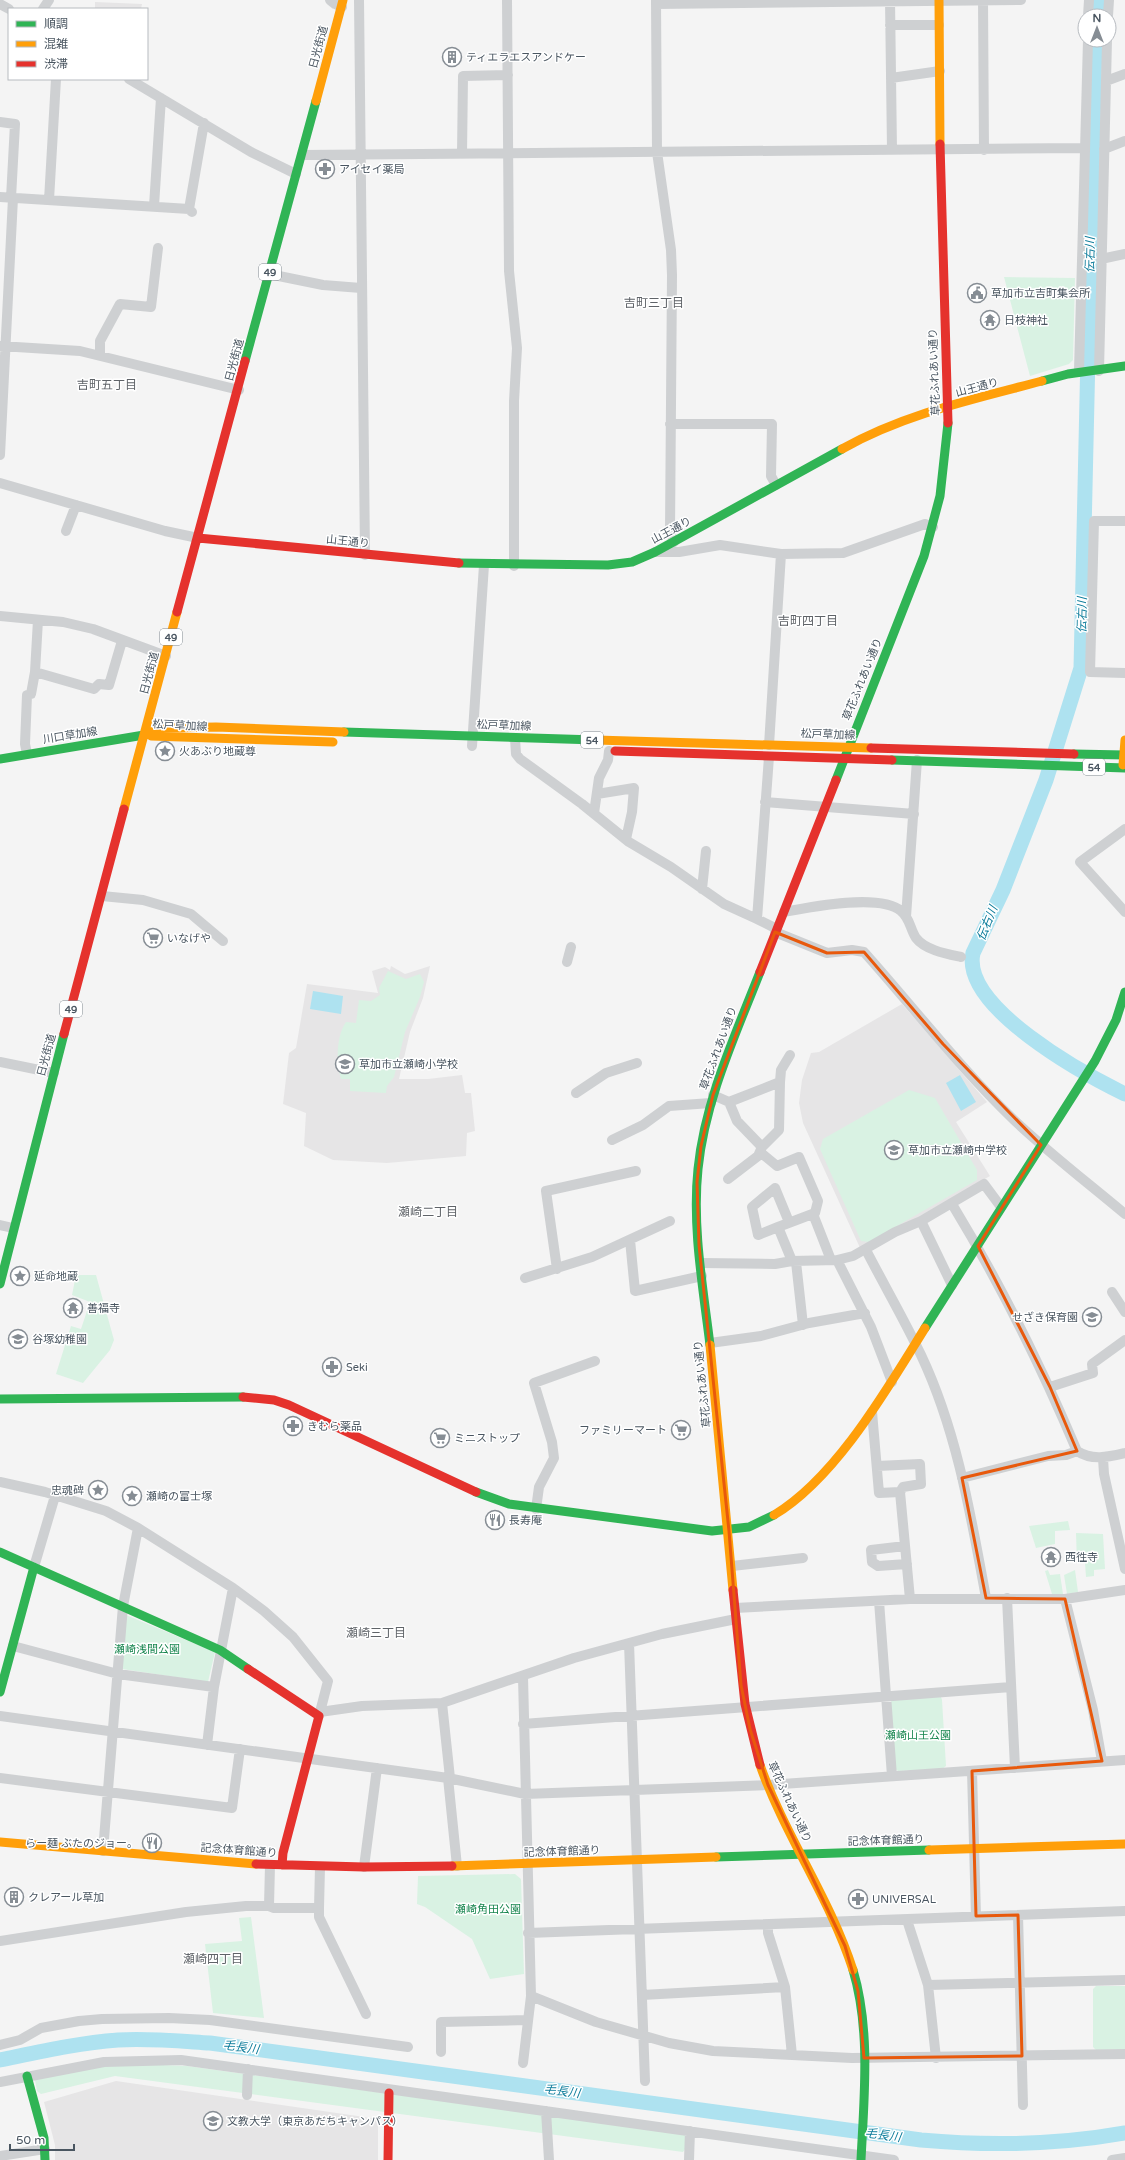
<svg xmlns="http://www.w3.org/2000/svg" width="1125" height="2160" viewBox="0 0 1125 2160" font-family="'Varela Round','Noto Sans JP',sans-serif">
<rect width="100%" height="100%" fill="#f4f4f4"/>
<path fill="#e6e5e6" d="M95 2 142 4 141 9H95Z
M391 966 405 974 430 966 423 998 410 1032 399 1079H428L462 1075 465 1093H471L475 1131 467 1133 466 1156 387 1163 333 1160 304 1146 306 1113 283 1104 289 1053 296 1048 307 984 378 993 372 971 385 967 390 970Z
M902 1004 987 1102 956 1122 990 1176 861 1250 803 1123 799 1103 802 1080 811 1053 819 1052Z
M116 2081 378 2119V2160H55V2145L44 2102Z"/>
<path fill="#d9f2e3" d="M1004 277 1075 278 1073 360 1069 364 1030 376Z
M388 971 406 979 420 974 424 982 420 997 405 1032 394 1077 387 1086 386 1093 350 1091V1079H341C336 1064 336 1036 346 1022L356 1023 359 1000 371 1001 380 995 379 988Z
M909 1090 935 1098 977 1170V1180L869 1242 861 1241 820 1149 823 1139Z
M76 1275H96L114 1340 110 1350 83 1383 56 1374 71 1326 81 1329 90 1302 72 1295Z
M1068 1521 1070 1530 1055 1531V1544L1036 1548 1029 1526Z
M1076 1533 1103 1534 1105 1569 1094 1570V1576L1086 1577 1085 1563H1077Z
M1048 1570 1050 1575 1060 1574 1063 1594H1052L1045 1571Z
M1075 1570 1078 1592 1067 1594 1064 1575Z
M126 1615 215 1652 208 1682 122 1669Z
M941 1697 942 1700 946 1766 942 1769 898 1771 895 1769 890 1703 893 1699Z
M515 1874 521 1879 524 1974 490 1979 472 1939 425 1907 417 1904 418 1876Z
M251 1917 264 2018 213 2013 205 1944 242 1941 239 1918Z
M1096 1986H1125V2049L1096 2050 1093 2047V1989Z
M140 2064 187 2066 684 2134C688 2138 687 2148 683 2152L115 2076 41 2094 37 2091 35 2080 37 2078 106 2066Z"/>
<path fill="#aee2f0" d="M313 991 343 996 341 1014 310 1009Z
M960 1075 976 1102 961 1111 946 1083Z"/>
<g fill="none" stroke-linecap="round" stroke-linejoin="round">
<path stroke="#aee2f0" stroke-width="15" d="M1096 16 1097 0
M1095 40 1081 668 1046 780 1003 890 973 953C961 1007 1084 1074 1125 1094
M0 2060C39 2052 78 2043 118 2040 148 2038 179 2041 210 2043L921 2140C989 2146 1058 2145 1125 2133"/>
<path stroke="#ced0d2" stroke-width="10" d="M330 0 335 4 342 7
M359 0 365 555
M507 0 509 271 517 348 514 401V566
M656 0 657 152 671 250 672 275 670 532 674 542
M890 0 892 150
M983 0 984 150
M0 4 9 9
M656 4 1021 0
M43 9 49 0
M1088 16 1089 0
M1108 16 1109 0
M890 25H939
M891 78 940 71
M129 79 251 152 296 174
M1106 81 1125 74
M0 122 15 124 11 198
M1104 149 1125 141
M462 154 463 76 508 75
M302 155 1085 148
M0 197 189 209 192 212
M49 200 56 79
M154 206 161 98
M189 209 204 123
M1101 259 1125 254
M269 274 323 285 361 288
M0 346 80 351 239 390
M100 355V341L120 304 151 307 158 248
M1079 371 1088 40
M1099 371 1107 40
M670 424H772L771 476 776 485
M0 455 13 198
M0 483 165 531 198 538
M1125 521H1094L1090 672 1125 673
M66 531 76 505
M655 552H679L720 545 781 554 843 553 925 524 933 527
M0 616 63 622 93 629 166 656
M35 672 94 689 99 684 109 685 122 641
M515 738 516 754 520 759 582 804 629 842 671 867 724 904 757 919
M769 745 781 554
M472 746 484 565
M27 754 25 744 27 695 31 694 35 672 38 620
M769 757 757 919 777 929
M597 794 634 788 632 812 626 839
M765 802 914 814
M594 813 599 778 608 760 609 751
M1125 829 1080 862 1125 912
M702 889 706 851
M102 896 143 900 191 914 223 941
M784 912C810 907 880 893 901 911 910 918 910 929 916 938 925 950 947 954 961 957
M906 917 917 760
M775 932 827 953 852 950 864 952C914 1008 960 1068 1014 1120 1049 1153 1088 1183 1125 1214
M567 962 571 947
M0 1062 54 1073
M576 1093 606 1073 637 1063
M713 1095 729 1102 737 1121 762 1147
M729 1102 780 1082 781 1070 790 1055
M612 1140 643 1125 669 1106 711 1103
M760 1152 777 1166 799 1157 818 1201 815 1213 778 1227 792 1261
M728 1179 758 1156 762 1147 779 1130 780 1082
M952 1204C1000 1283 1041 1366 1077 1451 1092 1461 1108 1457 1125 1453
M813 1214 831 1260
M921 1221 952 1285
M0 1225 13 1228
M778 1227 758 1235 752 1207 775 1188 789 1222
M630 1240 635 1291 702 1276
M866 1250C884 1285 904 1319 921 1355 957 1431 971 1516 986 1598
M837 1260 871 1327 892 1382
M796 1262 803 1325
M701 1263 775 1264 792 1261 837 1260 853 1256 895 1232 921 1221 984 1184 1001 1207
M557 1269 546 1191 636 1171
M525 1278 592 1257 670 1221
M1112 1292 1125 1312
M710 1343 761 1336 809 1323 865 1313
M1050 1387 1093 1373 1092 1364 1125 1340
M872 1412 879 1493 900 1492 910 1599
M1103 1458 1104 1474 1125 1569
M877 1466 920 1464 921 1484 903 1487 900 1492
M962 1478 1048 1456 1066 1455 1077 1451
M0 1482 45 1492 106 1511 138 1528 233 1588 264 1611 293 1637 328 1681 319 1716
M536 1509 539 1487 554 1458 552 1442 534 1383 595 1361
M905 1546 871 1550 872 1562 878 1566 907 1564
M732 1566 803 1558
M34 1567 55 1496
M1007 1598 1015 1768
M1065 1599 1093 1710 1102 1761
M879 1601 892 1776
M735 1608 910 1599H1065L1125 1590
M629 1643 645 2081
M13 1646 118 1674 214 1687
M523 1677 531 1996 523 2063
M442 1703 574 1658 662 1634 736 1619
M320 1712 362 1706 442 1703 450 1778
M0 1716 448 1778 525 1794 768 1785 1125 1760
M523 1724 1011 1687
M207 1745 214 1687 233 1588
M972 1771 976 1916
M0 1778 232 1808 240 1749
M448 1778 457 1866
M103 1851 123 1606 138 1528
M270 1865 269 1906 274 1908H319L320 1867
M364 1867 377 1768
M319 1908V1917L366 2014
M1018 1915 1023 2105
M907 1920 928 1985 936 2058
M768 1925V1933L785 1987 792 2055
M528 1933 1125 1911
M0 1941 186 1912 246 1906H269
M928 1985 1125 1980
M642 1995 785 1987
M531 1996 596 2022 669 2043 713 2051 852 2058 1125 2054
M0 2045 20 2040 41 2028 79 2021 102 2019 169 2018 210 2020 408 2047
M441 2052V2022L527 2020
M0 2082 104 2062 181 2060 894 2160
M247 2095 248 2069
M546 2111 549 2160
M0 2156 45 2149
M689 2160 690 2131
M1112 2160 1125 2158"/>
<path stroke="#30b455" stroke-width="9" d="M245 361 316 101
M1042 381 1068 374 1125 366
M459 563 608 565 632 562 655 552 842 449
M344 732 596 740
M1074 754 1125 755
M0 759 144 735
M892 760 1125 768
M836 780 924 556 940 496 948 423
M0 1284 64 1034
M925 1328 1095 1061 1116 1020 1125 992
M710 1345C703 1287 692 1227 698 1169 705 1100 735 1036 760 972
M0 1399 243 1397
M476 1492 509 1504 712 1531 749 1527 774 1515
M0 1552 220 1650 248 1669
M0 1692 34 1567
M716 1857 929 1850
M853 1970C871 2030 864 2098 861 2160
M27 2076 44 2138 45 2160"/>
<path stroke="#ff9f0a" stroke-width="9" d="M939 0 940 144
M316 101 343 0
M842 449C904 414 974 399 1042 381
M144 735 162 728 216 727 344 732
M151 736 333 742
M596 740 871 748
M1123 765 1125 740
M124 809 177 612
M710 1345 733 1590
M774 1515C836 1478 887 1389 925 1328
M760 1765C785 1836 830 1898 853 1970
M0 1842 256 1864
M929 1850 1125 1844
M452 1866 716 1857"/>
<path stroke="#e5322d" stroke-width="9" d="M940 144 948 423
M198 538 459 563
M177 612 245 361
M871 748 1074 754
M615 751 892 760
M760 972 836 780
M64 1034 124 809
M243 1397 274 1400 289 1405 476 1492
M733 1590 745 1704 760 1765
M248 1669 319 1716 283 1853 282 1865
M256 1864 364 1867 452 1866
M388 2160 389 2093"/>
</g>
<path fill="none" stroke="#e8590c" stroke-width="3" stroke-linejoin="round" d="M775 932 827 953 864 952 943 1044 1041 1145 978 1246 1050 1387 1077 1451 962 1478 986 1598 1065 1599 1102 1761 972 1771 976 1916 1018 1915 1022 2056 864 2058 858 1991 845 1946 768 1785 750 1729 741 1685 729 1531 699 1245 697 1182 701 1146 713 1095Z"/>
<defs>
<g id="building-ring" transform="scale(1)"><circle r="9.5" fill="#fff" stroke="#868d94" stroke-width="1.5"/><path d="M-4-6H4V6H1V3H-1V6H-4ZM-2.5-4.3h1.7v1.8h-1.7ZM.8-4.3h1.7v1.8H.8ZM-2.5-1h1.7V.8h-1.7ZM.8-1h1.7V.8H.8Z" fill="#868d94"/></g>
<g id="pharmacy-ring" transform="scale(1)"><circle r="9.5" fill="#fff" stroke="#868d94" stroke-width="1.5"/><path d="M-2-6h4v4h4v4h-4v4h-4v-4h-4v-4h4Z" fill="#868d94"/></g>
<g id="civic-ring" transform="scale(1)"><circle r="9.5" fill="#fff" stroke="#868d94" stroke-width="1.5"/><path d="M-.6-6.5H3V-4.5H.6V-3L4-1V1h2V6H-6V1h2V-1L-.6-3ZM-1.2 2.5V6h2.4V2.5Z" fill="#868d94"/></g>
<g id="temple-ring" transform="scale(1)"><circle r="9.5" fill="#fff" stroke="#868d94" stroke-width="1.5"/><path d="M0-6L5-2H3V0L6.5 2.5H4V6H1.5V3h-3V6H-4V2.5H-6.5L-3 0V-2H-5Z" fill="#868d94"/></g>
<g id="sight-ring" transform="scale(1)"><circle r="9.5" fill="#fff" stroke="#868d94" stroke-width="1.5"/><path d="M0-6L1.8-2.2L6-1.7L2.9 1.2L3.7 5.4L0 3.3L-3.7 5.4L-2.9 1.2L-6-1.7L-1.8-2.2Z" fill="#868d94"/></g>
<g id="supermarket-ring" transform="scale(1)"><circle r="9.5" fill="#fff" stroke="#868d94" stroke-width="1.5"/><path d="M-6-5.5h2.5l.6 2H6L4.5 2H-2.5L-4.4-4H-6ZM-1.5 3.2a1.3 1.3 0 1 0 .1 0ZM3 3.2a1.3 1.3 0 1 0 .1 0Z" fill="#868d94"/></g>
<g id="school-ring" transform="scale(1)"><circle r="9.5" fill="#fff" stroke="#868d94" stroke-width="1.5"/><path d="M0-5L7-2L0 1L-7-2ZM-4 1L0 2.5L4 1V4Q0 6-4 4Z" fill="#868d94"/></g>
<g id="restaurant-ring" transform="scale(1)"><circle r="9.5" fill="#fff" stroke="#868d94" stroke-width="1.5"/><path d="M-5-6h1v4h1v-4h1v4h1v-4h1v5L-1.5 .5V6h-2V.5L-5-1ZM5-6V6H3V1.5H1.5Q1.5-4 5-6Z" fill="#868d94"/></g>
<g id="university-ring" transform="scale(1)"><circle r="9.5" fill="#fff" stroke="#868d94" stroke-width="1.5"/><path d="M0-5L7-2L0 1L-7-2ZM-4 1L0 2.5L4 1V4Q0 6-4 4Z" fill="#868d94"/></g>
</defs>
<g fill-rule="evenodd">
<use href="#building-ring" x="452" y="57"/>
<use href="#pharmacy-ring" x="325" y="169"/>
<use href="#civic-ring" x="977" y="293"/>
<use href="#temple-ring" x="990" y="320"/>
<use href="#sight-ring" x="165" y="751"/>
<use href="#supermarket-ring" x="153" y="938"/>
<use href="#school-ring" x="345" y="1064"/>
<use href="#school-ring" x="894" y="1150"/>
<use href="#sight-ring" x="20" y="1276"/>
<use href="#temple-ring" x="73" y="1308"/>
<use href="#school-ring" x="1092" y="1317"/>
<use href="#school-ring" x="18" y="1339"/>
<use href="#pharmacy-ring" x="332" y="1367"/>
<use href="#pharmacy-ring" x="293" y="1426"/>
<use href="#supermarket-ring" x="681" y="1430"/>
<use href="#supermarket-ring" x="440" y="1438"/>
<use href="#sight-ring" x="98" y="1490"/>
<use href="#sight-ring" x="132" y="1496"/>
<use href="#restaurant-ring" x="495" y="1520"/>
<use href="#temple-ring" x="1051" y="1557"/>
<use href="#restaurant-ring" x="152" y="1843"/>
<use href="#building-ring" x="14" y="1897"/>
<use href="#pharmacy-ring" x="858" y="1899"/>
<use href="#university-ring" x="213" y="2121"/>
</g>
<g text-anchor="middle" stroke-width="3" stroke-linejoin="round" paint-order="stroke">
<g fill="#fff" stroke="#808990" stroke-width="1">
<rect x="259" y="264" width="22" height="16" rx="3"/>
<rect x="160" y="629" width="22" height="16" rx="3"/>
<rect x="581" y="732" width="22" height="16" rx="3"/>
<rect x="1083" y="759" width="22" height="16" rx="3"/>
<rect x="60" y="1001" width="22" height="16" rx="3"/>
</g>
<g font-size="10" font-weight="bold" fill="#4a5661">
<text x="270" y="276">49</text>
<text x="171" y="641">49</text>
<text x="592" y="744">54</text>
<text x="1094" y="771">54</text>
<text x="71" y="1013">49</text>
</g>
<g font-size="11" fill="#4a5661" stroke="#fff">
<text transform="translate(318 47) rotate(-75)" y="4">日光街道</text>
<text transform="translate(234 360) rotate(-75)" y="4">日光街道</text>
<text transform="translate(934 372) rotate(-92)" y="4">草花ふれあい通り</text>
<text transform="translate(977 387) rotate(-15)" y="4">山王通り</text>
<text transform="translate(671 530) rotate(-28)" y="4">山王通り</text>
<text transform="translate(348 541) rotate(6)" y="4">山王通り</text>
<text transform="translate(149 673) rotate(-75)" y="4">日光街道</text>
<text transform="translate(862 679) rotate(-68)" y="4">草花ふれあい通り</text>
<text transform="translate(180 725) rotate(3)" y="4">松戸草加線</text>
<text transform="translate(504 725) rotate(2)" y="4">松戸草加線</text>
<text transform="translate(828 734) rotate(2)" y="4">松戸草加線</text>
<text transform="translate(70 735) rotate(-9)" y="4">川口草加線</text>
<text transform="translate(718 1048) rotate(-70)" y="4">草花ふれあい通り</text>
<text transform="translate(46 1055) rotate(-75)" y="4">日光街道</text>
<text transform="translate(702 1384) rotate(-96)" y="4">草花ふれあい通り</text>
<text transform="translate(790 1802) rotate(65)" y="4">草花ふれあい通り</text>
<text transform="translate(886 1840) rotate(-2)" y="4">記念体育館通り</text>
<text transform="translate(239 1850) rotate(4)" y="4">記念体育館通り</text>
<text transform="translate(562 1851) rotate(-2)" y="4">記念体育館通り</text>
</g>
<g font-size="11" fill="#4a5661" stroke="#fff" text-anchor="start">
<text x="466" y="61">ティエラエスアンドケー</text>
<text x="339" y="173">アイセイ薬局</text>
<text x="991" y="297">草加市立吉町集会所</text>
<text x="1004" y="324">日枝神社</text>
<text x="179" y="755">火あぶり地蔵尊</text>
<text x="167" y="942">いなげや</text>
<text x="359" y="1068">草加市立瀬崎小学校</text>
<text x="908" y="1154">草加市立瀬崎中学校</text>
<text x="34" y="1280">延命地蔵</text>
<text x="87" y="1312">善福寺</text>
<text x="1078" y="1321" text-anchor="end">せざき保育園</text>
<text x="32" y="1343">谷塚幼稚園</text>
<text x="346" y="1371">Seki</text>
<text x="307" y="1430">きむら薬品</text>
<text x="667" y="1434" text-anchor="end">ファミリーマート</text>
<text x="454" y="1442">ミニストップ</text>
<text x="84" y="1494" text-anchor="end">忠魂碑</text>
<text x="146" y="1500">瀬崎の富士塚</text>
<text x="509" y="1524">長寿庵</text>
<text x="1065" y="1561">西徃寺</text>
<text x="138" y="1847" text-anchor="end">らー麺 ぶたのジョー。</text>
<text x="28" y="1901">クレアール草加</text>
<text x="872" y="1903">UNIVERSAL</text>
<text x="227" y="2125">文教大学（東京あだちキャンパス）</text>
</g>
<g font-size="11" fill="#17864f" stroke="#fff">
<text x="147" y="1653">瀬崎浅間公園</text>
<text x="918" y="1739">瀬崎山王公園</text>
<text x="488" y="1913">瀬崎角田公園</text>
</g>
<g font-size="12" font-style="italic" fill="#0c7c9b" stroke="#fff">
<text transform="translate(1090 255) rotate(-89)" y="4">伝右川</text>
<text transform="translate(1082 615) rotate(-89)" y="4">伝右川</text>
<text transform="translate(987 923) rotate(-68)" y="4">伝右川</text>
<text transform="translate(241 2047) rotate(8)" y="4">毛長川</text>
<text transform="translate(562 2091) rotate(8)" y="4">毛長川</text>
<text transform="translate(883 2135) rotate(8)" y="4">毛長川</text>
</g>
<g font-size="12" fill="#5f6368" stroke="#fff">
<text x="654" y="307">吉町三丁目</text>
<text x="107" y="389">吉町五丁目</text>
<text x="808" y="625">吉町四丁目</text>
<text x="428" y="1216">瀬崎二丁目</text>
<text x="376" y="1637">瀬崎三丁目</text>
<text x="213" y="1963">瀬崎四丁目</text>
</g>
</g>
<rect x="8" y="8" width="140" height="72" fill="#ffffff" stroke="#b7bbc0"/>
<rect x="16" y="21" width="20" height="6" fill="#30b455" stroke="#b7bbc0"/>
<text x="44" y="28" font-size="12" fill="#4a5661">順調</text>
<rect x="16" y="41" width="20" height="6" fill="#ff9f0a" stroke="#b7bbc0"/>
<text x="44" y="48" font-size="12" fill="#4a5661">混雑</text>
<rect x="16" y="61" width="20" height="6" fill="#e5322d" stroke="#b7bbc0"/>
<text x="44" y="68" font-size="12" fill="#4a5661">渋滞</text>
<g transform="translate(1097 28)"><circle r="19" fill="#ffffff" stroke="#b7bbc0"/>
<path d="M0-3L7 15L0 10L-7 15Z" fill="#868d94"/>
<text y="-6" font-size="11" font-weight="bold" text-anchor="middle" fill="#4a5661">N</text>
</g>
<path d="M10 2144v6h64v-6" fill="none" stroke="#4a5661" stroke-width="2"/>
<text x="16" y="2144" font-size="12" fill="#4a5661" stroke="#ffffff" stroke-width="3" paint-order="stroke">50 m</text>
</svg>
